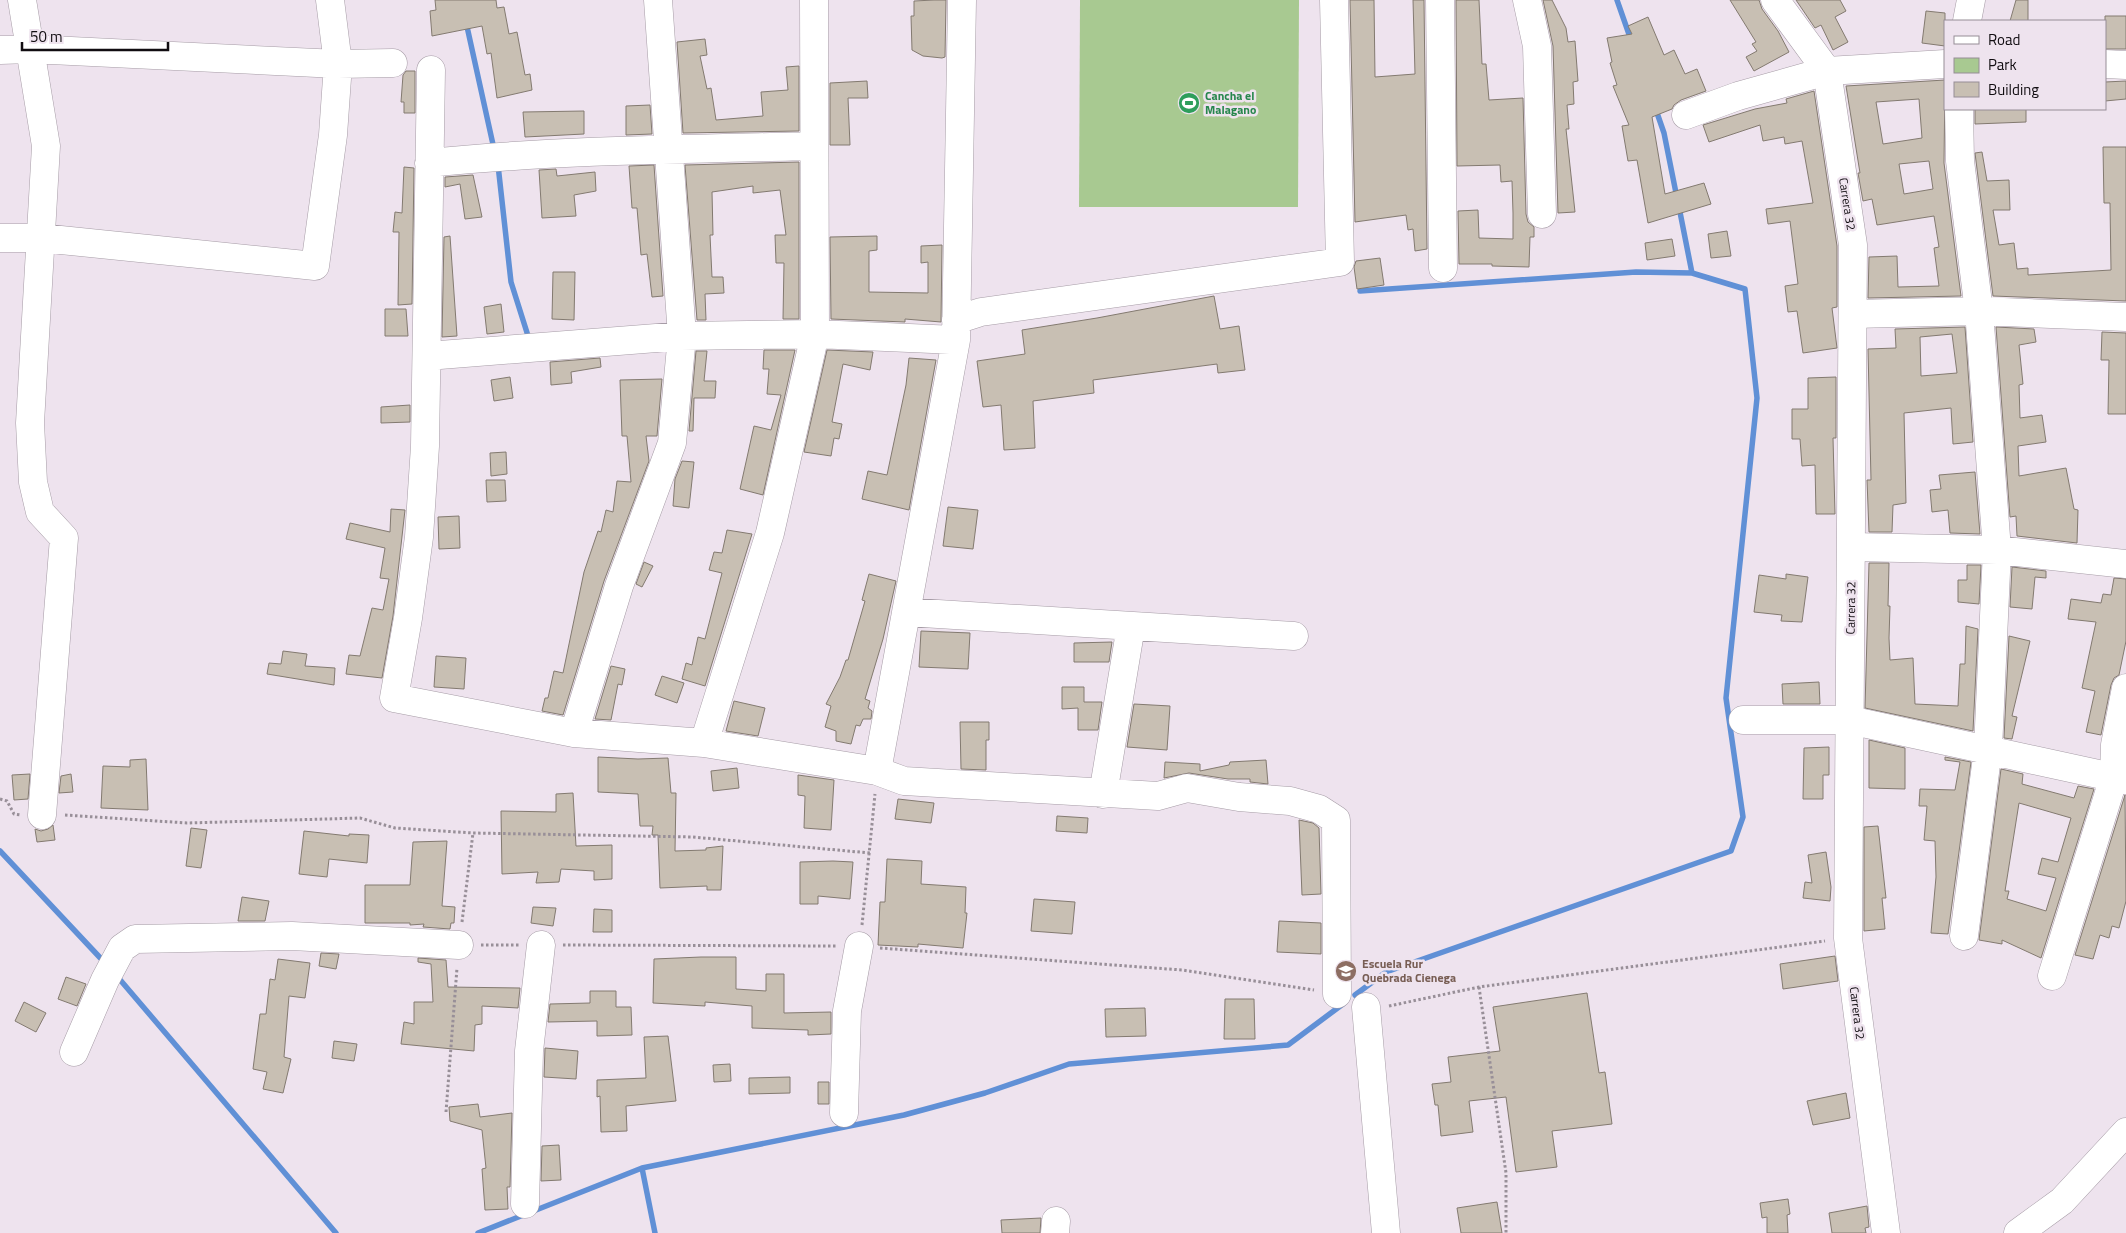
<svg xmlns="http://www.w3.org/2000/svg" width="2126" height="1233" viewBox="0 0 2126 1233" font-family="'Titillium Web',sans-serif">
<rect width="100%" height="100%" fill="#eee3ee"/>
<path fill="#a8c991" d="M1080 0H1299L1298 207H1079Z"/>
<g fill="none" stroke-linecap="round" stroke-linejoin="round">
<path stroke="#6090d6" stroke-width="5.5" d="M1617 0 1631 40
M466 22 494 149
M1656 110 1664 133 1677 198
M498 165 511 282 529 339
M1679 207 1692 273
M0 851 106 964
M116 975 336 1233
M1355 995 1386 972 1731 851 1743 817 1726 698 1757 398 1745 289 1692 273 1636 272 1360 291
M642 1168 655 1233
M478 1233 642 1168 904 1115 985 1093 1069 1064 1288 1045 1343 1004"/>
</g>
<path fill="#c8bfb3" stroke="#837a70" fill-rule="evenodd" d="M435 0H496L497 8 504 7 509 34 517 32 525 75 530 74 532 90 497 98 491 53 487 54 482 26 432 36 430 11 436 10Z
M934 0H946L945 57 942 58 923 56 912 50 911 16H914V1Z
M1350 0H1374L1375 77 1415 74 1413 0H1424L1427 249 1415 251 1413 229 1408 230 1406 215 1355 222Z
M1456 0H1479L1482 64H1486L1489 100 1523 98 1526 214 1528 222 1534 227V237H1530L1529 267 1492 266V264H1459L1458 211 1478 210 1479 238 1513 239V213L1512 181 1501 182 1500 165 1457 166Z
M1543 0H1552L1566 28 1568 42 1575 41 1578 81 1573 82 1574 104 1567 105 1569 129H1566L1575 212 1558 213 1553 46Z
M1730 0H1759L1762 9 1778 31 1789 52 1754 71 1746 57 1757 51 1752 44 1756 42Z
M1796 0H1840L1846 11 1835 17 1848 42 1833 50 1821 25 1815 28Z
M2016 0H2028V21H2010Z
M1926 11 1945 13V46L1922 43Z
M2105 16H2126V49H2105Z
M1648 17 1664 55 1674 50 1685 74 1697 69 1706 91 1681 100 1674 105 1672 109 1652 117 1665 194 1704 183 1711 204 1648 223 1637 160 1628 161 1622 126 1629 125 1613 86 1617 85 1610 63 1612 62 1607 38 1632 34 1628 26Z
M705 39 707 55 700 56 707 89 711 88 716 120 763 116 761 92 788 90 786 67 799 66V131L683 133 677 42Z
M406 71H415V113H404V102H401L403 75Z
M1945 80 1944 163 1961 296 1868 298 1869 257 1897 256 1898 287 1939 286 1934 248 1939 247 1934 216 1877 225 1872 199 1863 201 1858 173H1860L1846 86ZM1919 99 1922 138 1883 144 1876 102ZM1929 161 1933 189 1904 194 1899 164Z
M867 81 868 98H848L850 145H830V83Z
M2126 81V99L2105 101V82Z
M1814 91 1837 246V307L1832 308 1837 348 1803 353 1797 311 1788 312 1785 286 1798 284 1790 221 1768 224 1766 209 1813 203 1802 141 1785 144 1784 137 1763 141 1760 125 1709 142 1703 125 1755 109 1787 103 1786 99Z
M650 105 652 134 626 135V106Z
M1975 109H2026V122L1975 124Z
M584 111V134L525 137 523 112Z
M2103 147H2126V301L1993 296 1975 153 1982 152 1987 181 2009 180 2010 210H1993L1999 245 2014 243 2017 269 2028 268V275L2111 270 2110 203H2104Z
M799 162V319H783L784 263H776L775 235H786L780 190 753 193V186L712 192 713 235H710L712 277H723L724 293 705 294 706 320H697L685 165Z
M654 165 663 296 652 297 647 254 641 255 637 208H632L629 166Z
M404 167 414 168 412 304 398 305 399 232H393L395 212 402 213Z
M556 169 557 176 595 172 596 191 574 195 576 216 542 218 539 170Z
M473 175 482 217 465 219 460 184 445 187V177Z
M1727 231 1731 256 1711 258 1708 234Z
M450 236 457 336 442 337 444 237Z
M877 236V250L869 251V292L928 293V262L921 263V246L942 245 941 322 905 319V322L831 319 830 237Z
M1672 239 1675 256 1647 260 1645 243Z
M1380 258 1384 285 1357 289 1354 267 1356 261Z
M553 272H575L574 320 552 319Z
M1214 296 1220 329 1239 326 1245 370 1218 373 1217 364 1093 380 1094 393 1033 401 1035 448 1004 450 1001 405 983 407 977 361 1025 354 1022 330 1097 318Z
M501 304 504 332 487 334 484 307Z
M385 309H406L408 336H385Z
M1965 327 1973 442 1953 444 1951 408 1904 413 1906 503 1893 505 1892 532H1869L1867 480H1871L1868 349 1896 348 1895 329ZM1952 334 1957 373 1921 376 1920 337Z
M1996 327 2034 329 2036 342 2019 345 2023 384 2019 385 2020 418 2042 415 2046 442 2018 446 2019 476 2066 468 2074 509 2078 510 2077 543 2017 536 2016 516 2010 517Z
M2102 332 2126 333V414H2108L2109 360H2101Z
M764 350H795L763 495 740 489 754 426 771 430 781 395 767 394 769 369H763Z
M827 350 873 352 870 370 843 364 832 422 842 424 839 439 834 438 831 456 804 452Z
M696 351H707L704 381H716L715 398H694L693 431H689Z
M600 358 601 367 571 372 572 383 551 385 550 362Z
M909 358 936 360 909 510 862 499 868 471 887 475 906 385Z
M510 377 513 398 494 401 491 380Z
M1836 377V438H1833L1835 514H1816L1815 465 1802 466 1800 439H1792V409H1808V378Z
M662 379 657 436H646L649 461 604 581 563 715 542 711 545 698H548L554 671 563 673 584 572 598 531 601 532 606 510 613 512 617 481 631 482 627 436H622L620 380Z
M410 405V422L381 423V407Z
M506 452 507 474 491 476 490 453Z
M682 461 694 462 689 508 673 506 675 479Z
M1975 472 1980 534 1950 533 1948 510 1932 512 1930 490 1941 489 1939 475Z
M486 480H505L506 501 487 502Z
M948 507 978 510 973 549 943 546Z
M391 509 405 510 393 616 382 678 346 674 349 655 360 656 372 608 383 610 389 579 380 578 385 548 346 539 350 523 390 532Z
M459 516 460 548 439 549 438 517Z
M727 530 752 534 705 686 682 679 686 663 692 665 698 637 705 639 722 573 709 570 714 552 722 553Z
M644 562 653 566 642 587 636 584Z
M1869 563H1889L1888 606H1890L1889 638 1890 660 1913 658 1915 704 1958 706 1960 664H1965L1966 626 1978 629 1973 731 1865 708Z
M1967 565H1981L1979 604 1958 602V580H1967Z
M2012 567 2046 571V578L2035 577 2032 609 2010 607Z
M869 574 896 581 883 639 865 699 870 701 868 708 872 711 871 719H863L860 726 856 725 851 744 836 741V731L825 727 831 706 826 704 840 677 846 660H848L865 601 862 600Z
M1786 574 1808 577 1802 622 1781 621 1782 615 1754 612 1759 575 1786 579Z
M2114 578 2126 579V641L2119 675 2114 678 2111 685 2101 735 2086 732 2095 691 2082 688 2096 622 2068 619 2071 599 2101 603 2103 594 2111 595Z
M921 631 970 633 968 669 919 667Z
M2009 636 2030 641 2012 716 2017 717 2012 739 2004 738Z
M1112 642 1109 662H1074V643Z
M283 651 307 654 305 666 335 668 334 685 267 674 269 663 281 664Z
M436 656 466 658 464 689 434 687Z
M611 666 625 669 622 685 618 684 611 720 595 719Z
M662 676 684 683 677 703 655 695Z
M1819 682 1820 704H1783L1782 684Z
M1062 687H1084V702H1102L1098 730H1078V708L1062 709Z
M734 701 765 708 758 736 726 731Z
M1134 704 1170 706 1167 750 1127 747Z
M960 722H989V740H986V770L961 769Z
M1869 740 1905 748V789L1869 788Z
M1829 747V775H1823V799H1803L1804 748Z
M598 757 638 759 668 758 671 793H676L675 851 706 850V848L723 846 721 890H707V886L660 888 658 835H652L653 826H640L638 794 598 792Z
M1945 757 1971 762 1948 934 1931 933 1936 877 1935 841 1924 840 1927 806H1919L1920 789 1955 790 1960 762 1945 760Z
M146 759 148 810 101 808 103 766 130 767V760Z
M1266 760 1268 784 1250 782V779H1228L1189 773 1164 778 1165 762 1200 764V771L1229 765 1230 762Z
M737 768 739 788 713 791 711 771Z
M2001 769 2023 774 2022 784 2074 798 2078 786 2094 789 2041 958 2002 940V944L1979 940ZM2019 803 2071 818 2058 862 2042 858 2038 874 2056 878 2046 911 2007 899 2009 891H2005Z
M30 774 28 799 14 800 12 775Z
M71 774 73 792 59 793 61 776Z
M798 775 834 780 831 830 804 828 805 796 798 795Z
M573 793 576 846 612 845V879L594 880V871L561 869 559 882 536 883 538 872 502 874 501 811 556 812V794Z
M2125 795 2126 901 2119 928 2112 926 2109 938 2100 935 2093 959 2075 955Z
M898 799 934 803 931 823 895 819Z
M1057 816 1088 818 1087 833 1056 831Z
M1299 820 1313 823 1319 828 1321 894 1302 895Z
M53 825 55 840 37 842 35 829 41 831 48 829Z
M1878 826 1886 898H1882L1885 929 1864 931V827Z
M191 828 207 830 201 868 186 866Z
M304 831 349 836V834L369 835 367 863 329 859 327 877 299 874Z
M447 841 442 906 455 907 454 923H451L450 929 423 927 424 924 410 925V923H365V885H410L413 842Z
M1826 852 1831 887 1830 901 1803 898 1805 882 1812 883 1808 855Z
M887 859 922 861 921 884 966 887 965 913H967L963 948 918 944V947L878 945 880 902H885Z
M833 861 853 862 850 899 818 896V904H800V862Z
M242 897 269 901 265 921H238Z
M1034 899 1075 902 1072 934 1031 931Z
M533 907 556 908 553 926 531 923Z
M594 909 612 910V932H593Z
M1279 921 1321 923V954L1277 952Z
M321 953 339 954 336 969 319 966Z
M1835 956 1838 981 1783 989 1780 964Z
M701 957H736V989L766 991V974H784V1013L831 1012V1034L808 1035V1030L752 1028V1006L705 1002V1006L653 1003 654 959Z
M418 958 446 960 448 987 520 988 518 1008 482 1006V1024L475 1025 474 1051 401 1044 404 1022 414 1024V1002H433L431 964 418 962Z
M278 959 310 963 305 998 289 996 284 1057 291 1059 283 1093 263 1089 267 1072 253 1069 260 1014H266L270 979 275 980Z
M66 977 86 984 77 1006 58 999Z
M590 991H616V1007H631L632 1035 597 1036V1021L548 1022 550 1004 590 1003Z
M1587 993 1599 1073 1605 1072 1612 1124 1552 1131 1557 1167 1516 1172 1506 1097 1469 1101 1473 1132 1441 1136 1438 1105H1435L1432 1084 1451 1082 1448 1057 1500 1051 1493 1007Z
M1225 999H1254L1255 1039H1224Z
M24 1002 46 1013 36 1032 15 1021Z
M1145 1008 1146 1036 1106 1037 1105 1009Z
M668 1036 676 1101 626 1106 627 1131 601 1132 600 1096 597 1097V1080L646 1078 644 1037Z
M334 1041 357 1044 354 1061 332 1058Z
M545 1048 578 1051 576 1079 544 1077Z
M730 1064 731 1081 714 1082 713 1065Z
M790 1077V1093L749 1094V1078Z
M818 1082H829V1104H818Z
M1846 1093 1850 1118 1813 1125 1807 1101Z
M478 1104 480 1117 512 1113 510 1187H507L508 1209 485 1210 482 1169 486 1168 482 1130 450 1121 449 1107Z
M559 1145 561 1180 541 1181 542 1146Z
M1788 1199 1790 1214 1787 1215 1788 1233H1767V1217L1762 1218 1760 1203Z
M1497 1202 1502 1233H1461L1457 1208Z
M1867 1206 1869 1227 1865 1228 1866 1233H1832L1829 1213Z
M1041 1218 1040 1233H1002L1001 1220Z"/>
<g fill="none" stroke-linecap="round" stroke-linejoin="round">
<g stroke="#a69ca6" stroke-width="29">
<path id="minor" d="M22 0 46 146 30 423 33 482 40 512 64 538 42 815
M1440 0 1443 268
M1527 0 1537 46 1542 214
M1967 21 1971 0
M0 50 30 49 338 64 393 63
M2105 64 2126 65
M431 70 425 446 419 537 408 618 394 698 574 733 704 743 877 771 904 781 1158 796 1187 788 1239 797 1290 801 1319 809 1336 820 1337 994
M1959 109 1960 161 1979 311 1997 550 1988 749 1964 936
M1686 115 1738 96 1827 71 1945 64
M429 163C557 150 686 149 814 146
M0 238H41L315 266 333 135 338 64 330 0
M1853 314 1979 311 2126 317
M956 320 981 312 1340 262 1334 0
M427 356 682 336 815 334 956 340
M1852 547 1997 550 2126 564
M906 612 1294 636
M1743 720H1849L2126 780
M574 733 619 586 672 443 682 336 658 0
M704 743 770 533 815 334 814 0
M877 771 956 340 962 0
M1103 794 1131 626
M2052 976 2114 777 2115 745 2126 688
M1366 1007 1386 1233
M74 1052 105 980 122 948 135 939 292 936 459 945
M844 1113 847 1011 859 946
M525 1204 529 1051 541 945
M1055 1233 1056 1221
M2018 1233 2062 1201 2126 1132"/>
</g>
<g stroke="#a69ca6" stroke-width="29">
<path id="major" d="M1775 0 1827 71 1853 245 1848 938 1886 1233"/>
</g>
<path stroke="#988f98" stroke-width="3" stroke-dasharray="2.5 2.5" stroke-linecap="butt" d="M0 799 7 801 14 814 21 815
M65 815 187 823 360 818 395 828 473 833 693 837 870 853
M462 922 473 833
M862 925 875 794
M481 945H519
M563 945 837 946
M880 948 1182 970 1314 990
M1479 987 1506 1173V1233
M1389 1006 1479 987 1825 941
M446 1112 457 968"/>
<use href="#minor" stroke="#fff" stroke-width="28"/>
<use href="#major" stroke="#fff" stroke-width="28"/>
</g>
<defs>
<g id="stadium-disc" transform="scale(1.125)"><circle r="9.5" fill="#2e9e5b" stroke="#eee3ee"/><path d="M0-5a6.5 5 0 1 0 0 10a6.5 5 0 1 0 0-10ZM-3.5-1.8h7v3.6h-7Z" fill="#fff"/></g>
<g id="school-disc" transform="scale(1.125)"><circle r="9.5" fill="#8d6e63" stroke="#eee3ee"/><path d="M0-5L7-2L0 1L-7-2ZM-4 1L0 2.5L4 1V4Q0 6-4 4Z" fill="#fff"/></g>
</defs>
<g fill-rule="evenodd">
<use href="#stadium-disc" x="1189" y="103"/>
<use href="#school-disc" x="1346" y="971"/>
</g>
<g text-anchor="middle" stroke-width="5" stroke-linejoin="round" paint-order="stroke">
<g font-size="12" font-weight="bold" fill="#27864d" stroke="#eee3ee" text-anchor="start">
<text x="1205" y="100">Cancha el<tspan x="1205" dy="14">Malagano</tspan></text>
</g>
<g font-size="12" fill="#110d11" stroke="#eee3ee">
<text transform="translate(1847 204) rotate(81)" y="4">Carrera 32</text>
<text transform="translate(1851 608) rotate(-89)" y="4">Carrera 32</text>
<text transform="translate(1857 1013) rotate(83)" y="4">Carrera 32</text>
</g>
<g font-size="12" font-weight="bold" fill="#785e54" stroke="#eee3ee" text-anchor="start">
<text x="1362" y="968">Escuela Rur<tspan x="1362" dy="14">Quebrada Cienega</tspan></text>
</g>
</g>
<rect x="1944" y="20" width="162" height="90" fill="#eee3ee" stroke="#968d96"/>
<rect x="1954" y="36" width="25" height="8" fill="#ffffff" stroke="#968d96"/>
<text x="1988" y="45" font-size="15" fill="#110d11">Road</text>
<rect x="1954" y="58" width="25" height="15" fill="#a8c991" stroke="#968d96"/>
<text x="1988" y="70" font-size="15" fill="#110d11">Park</text>
<rect x="1954" y="82" width="25" height="15" fill="#c8bfb3" stroke="#968d96"/>
<text x="1988" y="95" font-size="15" fill="#110d11">Building</text>
<path d="M22 42v8h146v-8" fill="none" stroke="#110d11" stroke-width="2.5"/>
<text x="30" y="42" font-size="15" fill="#110d11" stroke="#eee3ee" stroke-width="4" paint-order="stroke">50 m</text>
</svg>
